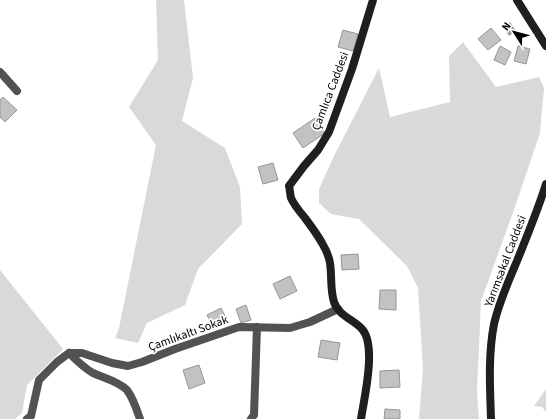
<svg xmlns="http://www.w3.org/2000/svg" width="546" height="419" viewBox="0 0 546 419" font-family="'Source Sans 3',sans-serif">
<rect width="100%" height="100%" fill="#fff"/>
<path fill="#d9d9d9" d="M156 0H184L193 78 182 121 225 148 240 187 242 224 198 269 185 305 147 323 138 343 115 338 119 328 156 145 129 107 158 60Z
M463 42 496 87 539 77 544 88 540 133 515 207 481 301 477 392 479 419H419L423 369 418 288 407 266 359 219 331 214 319 203V189L334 156 379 68 390 117 450 102 449 56Z
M0 270 63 349 27 385 22 413 15 419H1L0 418Z
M546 389V412L542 407 534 406Z"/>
<path fill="#a0a0a0" d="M510 22 516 31 509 36 503 27Z"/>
<path fill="#c2c2c2" stroke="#969696" d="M491 28 501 40 488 50 478 39Z
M343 30 358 34 353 51 338 47Z
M500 46 511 52 505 65 494 60Z
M518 46 530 49 526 64 514 61Z
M3 97 17 110 5 122 0 117V100Z
M315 118 325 133 303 148 293 133Z
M273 163 278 180 263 184 258 167Z
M358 254 359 269 342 270 341 255Z
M290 276 297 291 280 299 273 284Z
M380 290H396V310L379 309Z
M246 305 251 320 241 323 236 309Z
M221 308 227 320 213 327 207 315Z
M321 340 340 343 337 360 318 357Z
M199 365 205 383 189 389 183 370Z
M399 370 400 387 380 388V371Z
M385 409 400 410V419H384Z"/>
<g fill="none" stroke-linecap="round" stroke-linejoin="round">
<path stroke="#525252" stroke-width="8" d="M0 72 17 91
M69 353H82L112 363 128 366 142 362 175 349 239 327 290 328 310 322 338 309
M69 353C76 360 84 368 93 373 104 378 118 381 127 390 133 398 137 410 140 419
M27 419 31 416 39 380 57 362 69 353
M251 419 254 415 257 327"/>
<path stroke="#1f1f1f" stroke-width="8" d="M517 0 546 46
M361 419C364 399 377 345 362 329 354 320 338 315 334 302 330 289 332 276 330 263 329 257 325 248 322 243 317 234 311 226 305 218 300 212 294 205 291 198 290 194 290 189 289 186L304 166 318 150 329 132 352 69 373 0
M491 419C490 388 488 355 494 324 499 302 508 282 517 261 527 236 538 210 546 184"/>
</g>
<g text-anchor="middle" stroke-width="3.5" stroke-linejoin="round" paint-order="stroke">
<g font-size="12" fill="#000" stroke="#fff">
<text transform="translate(330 91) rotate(-69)" y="4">Çamlıca Caddesi</text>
<text transform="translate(505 261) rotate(-69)" y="4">Yarımsakal Caddesi</text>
<text transform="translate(188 333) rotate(-20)" y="4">Çamlıkaltı Sokak</text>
</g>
</g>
<g transform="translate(514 32) rotate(306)" stroke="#ffffff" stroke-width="3" paint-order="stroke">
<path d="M0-3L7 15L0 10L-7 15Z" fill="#000000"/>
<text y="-6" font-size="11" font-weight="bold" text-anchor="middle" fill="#000000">N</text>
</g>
</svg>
